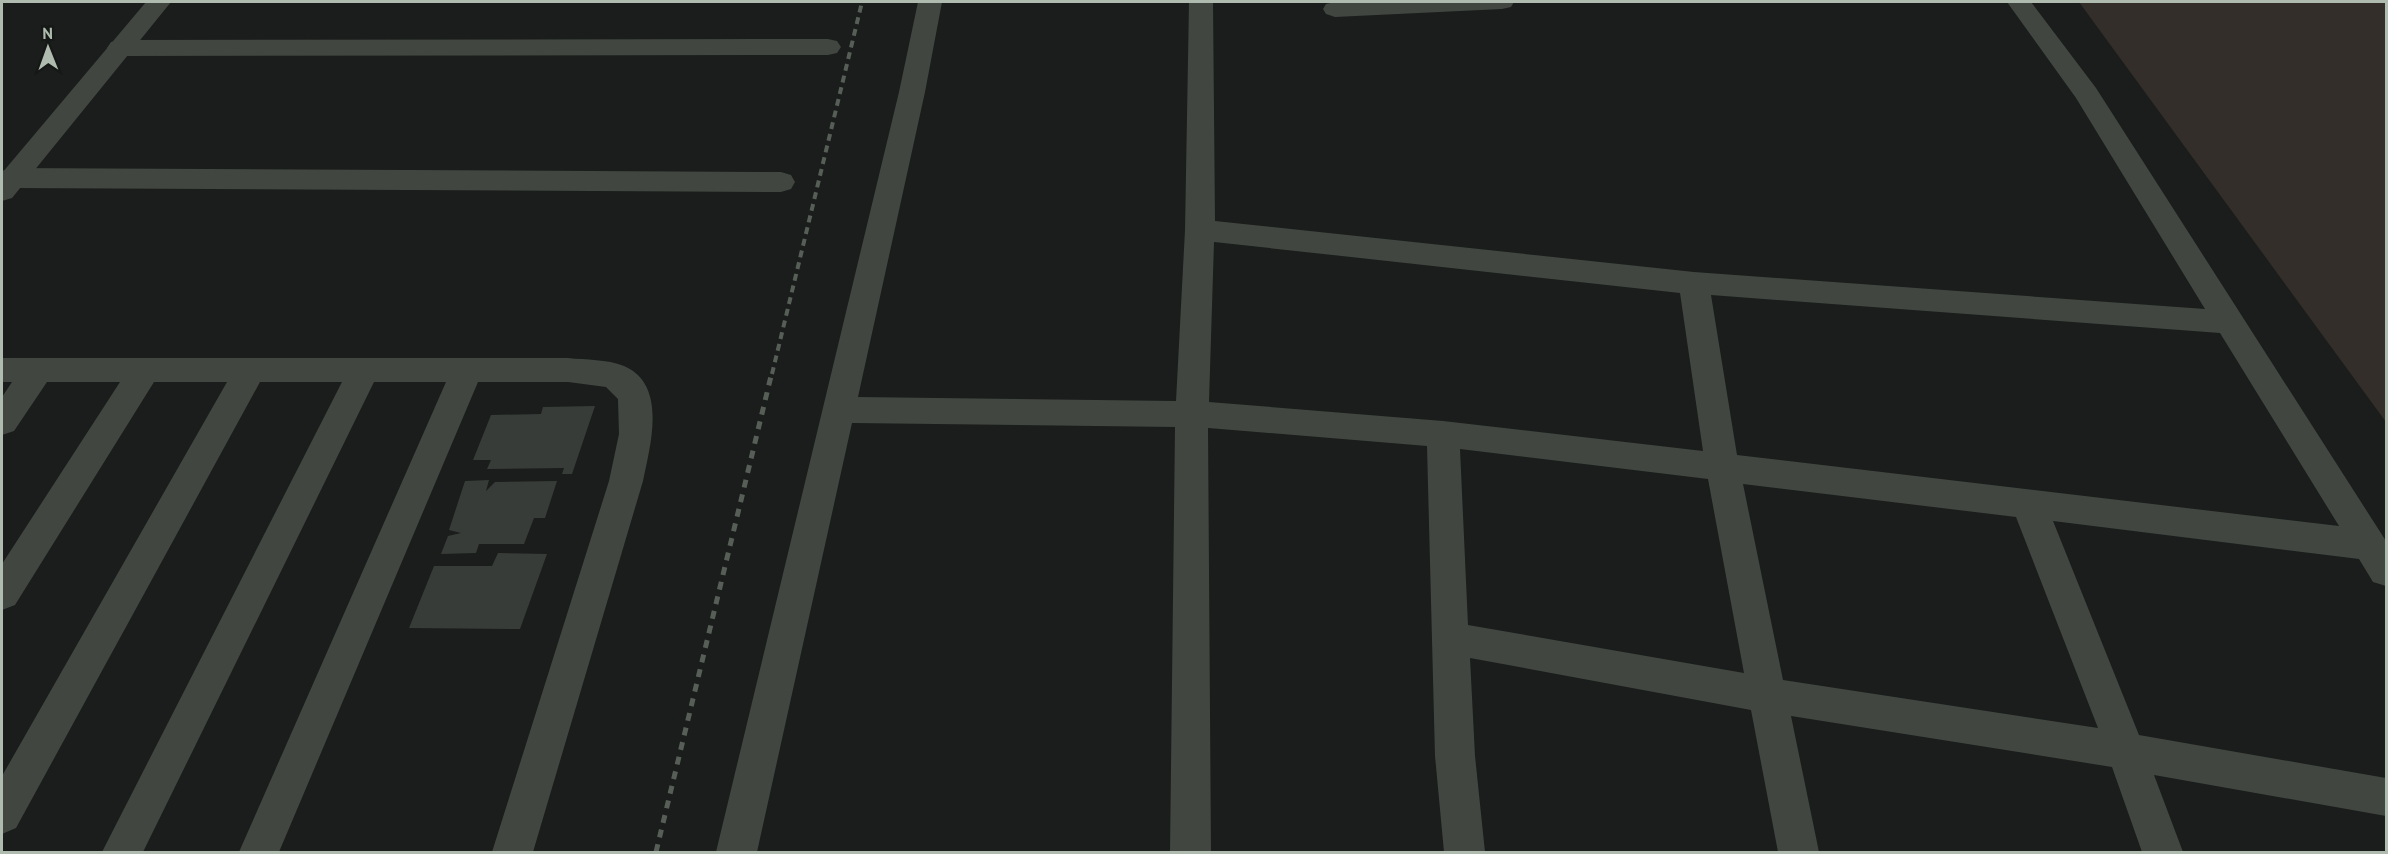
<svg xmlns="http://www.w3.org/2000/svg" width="2388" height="854" viewBox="0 0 2388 854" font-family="'PT Sans',sans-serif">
<rect width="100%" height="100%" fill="#1a1d1b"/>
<path fill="#342e2a" d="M2079 2H2386V422Z"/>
<path fill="#383c38" d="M595 406 572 474H562L564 468 487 469 491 460H473L491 415 541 414 543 407Z
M489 480 486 491 495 482 557 481 545 518H534L524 544H479L476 553 441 554 448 536 461 533 449 530 465 481Z
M498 553 547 554 520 629 409 628 434 566H492Z"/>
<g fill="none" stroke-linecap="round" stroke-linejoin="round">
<path fill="#414641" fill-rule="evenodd" d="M918 2H942L925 92 858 397 1176 401 1185 230 1189 2H1213L1215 221 1694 272 2205 309 2076 98 2007 2H2031L2096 88 2386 541V586L2373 582 2359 559 2053 521 2139 735 2386 778V816L2154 775 2183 852H2142L2112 767 1791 716 1819 852H1778L1751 710 1470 658 1475 756 1485 852H1444L1435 756 1427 446 1208 428 1211 852H1170L1175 427 852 423 757 852H716L899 92ZM1214 242 1680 293 1703 451 1443 421 1209 402ZM1711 295 2220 333 2339 526 1737 455ZM1460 449 1708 479 1744 673 1468 625ZM1743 484 2016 517 2098 728 1783 680Z
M1335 2H1514L1511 7 1502 9 1335 17 1326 14 1323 9 1326 4Z
M828 39 837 41 841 47 837 53 828 55 120 56 111 54 107 48 111 42 120 40Z
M12 168 781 172 791 175 795 182 791 189 781 192 12 188 2 184V171Z
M2 358H568C586 360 607 359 624 366 668 385 650 446 643 481L533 852H492L609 481 619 434 618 399 606 387 568 382H478L279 852H239L446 382H374L143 852H102L342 382H260L16 828 2 834V776L227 382H154L15 605 2 610V564L120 382H47L14 431 2 435V397L12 382H2Z"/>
<path fill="#414641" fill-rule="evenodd" d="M146 2H171L12 198 2 201V173Z"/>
<path stroke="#575e57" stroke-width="4" stroke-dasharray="7 5" stroke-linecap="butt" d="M772 374 862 2"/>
<path stroke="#575e57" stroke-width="5" stroke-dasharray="8 7" stroke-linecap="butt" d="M656 852 772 372"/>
</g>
<rect width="2388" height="854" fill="none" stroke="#afbbae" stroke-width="6"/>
<g transform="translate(48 48) rotate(359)" stroke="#151816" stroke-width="4.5" paint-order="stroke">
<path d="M0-4.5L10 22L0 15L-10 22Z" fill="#afbbae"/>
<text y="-9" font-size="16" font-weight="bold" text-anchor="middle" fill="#afbbae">N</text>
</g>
</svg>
